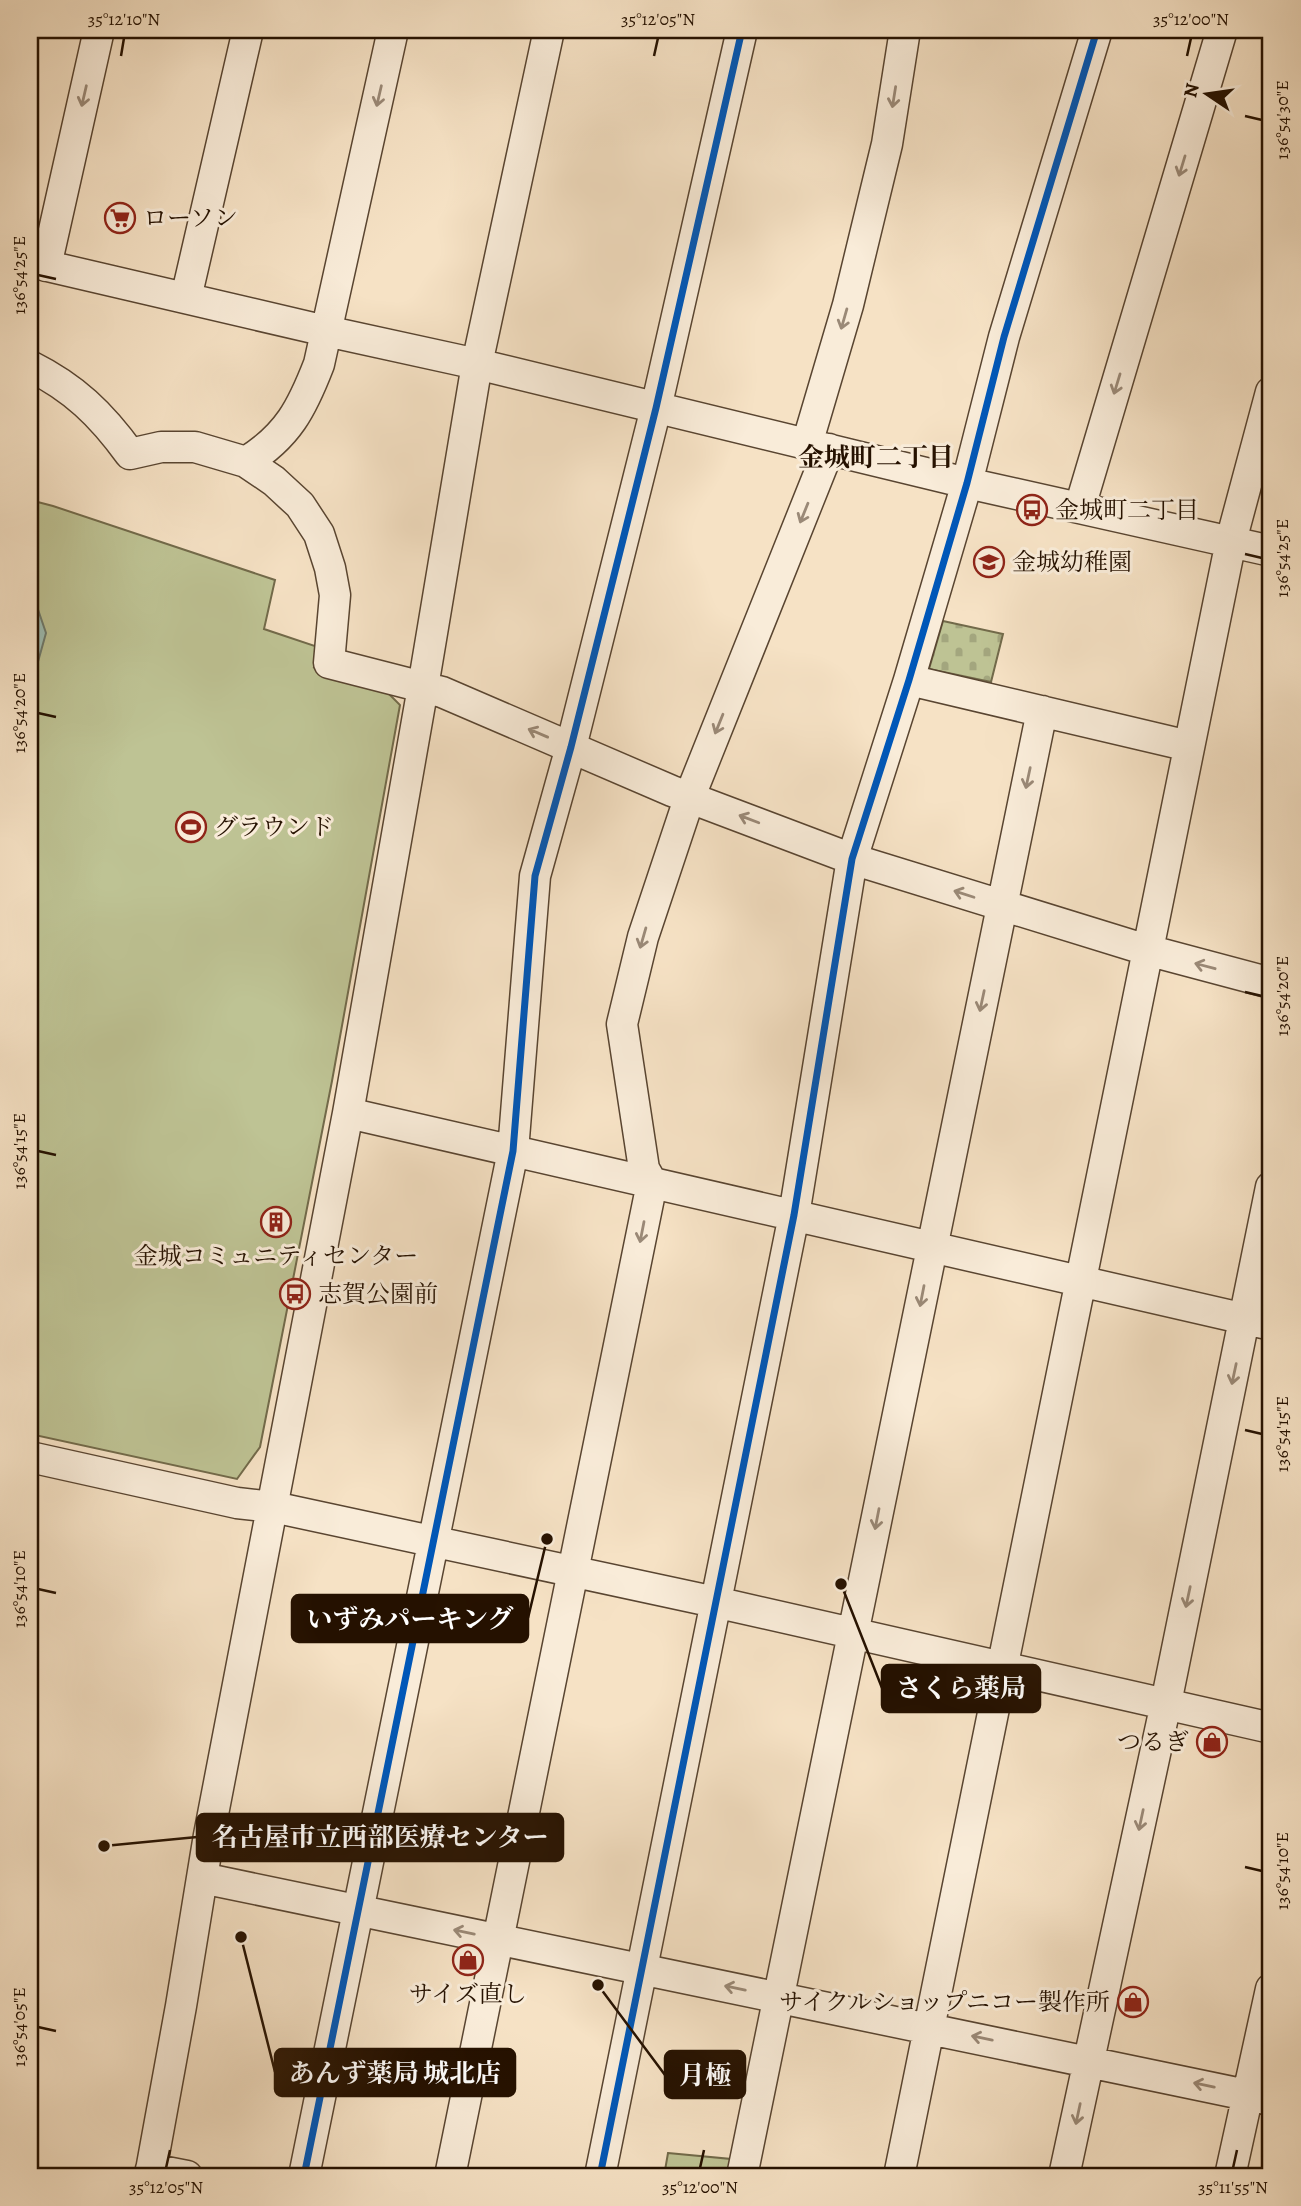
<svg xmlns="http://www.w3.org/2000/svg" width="1301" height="2206" viewBox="0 0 1301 2206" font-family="Alegreya,'Noto Serif JP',serif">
<defs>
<pattern id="cemetery-stones" width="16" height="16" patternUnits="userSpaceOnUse" patternTransform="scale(1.75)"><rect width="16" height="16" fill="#bec394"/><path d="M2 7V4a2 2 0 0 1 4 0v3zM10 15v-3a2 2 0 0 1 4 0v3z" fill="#a3a67e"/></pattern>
</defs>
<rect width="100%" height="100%" fill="#f6e2c5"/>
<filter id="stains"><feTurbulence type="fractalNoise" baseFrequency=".00286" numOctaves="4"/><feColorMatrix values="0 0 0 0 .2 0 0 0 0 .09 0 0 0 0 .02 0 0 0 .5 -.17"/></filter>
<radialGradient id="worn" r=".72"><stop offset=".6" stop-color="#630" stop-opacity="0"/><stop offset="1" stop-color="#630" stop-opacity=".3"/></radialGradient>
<path fill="#bec394" stroke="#726a4a" stroke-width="2" d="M30 500 53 506 275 580 264 629 321 648 314 667 383 688 400 705 332 1081 260 1447 237 1479 30 1434Z
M668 2153 731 2159 728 2176H664Z"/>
<path fill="url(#cemetery-stones)" stroke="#726a4a" stroke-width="2" d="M943 621 1003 634 991 682 929 669Z"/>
<path fill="#9dbeb4" stroke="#6d796c" stroke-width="2" d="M30 586 46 633 34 676 30 680Z"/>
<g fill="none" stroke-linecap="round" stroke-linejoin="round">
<g stroke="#594531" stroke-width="33">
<path id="minor" d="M30 262 326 331 477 364 967 483 1271 551
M46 266 99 30
M186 298 248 30
M30 366C74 388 101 414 130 454L161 447H195L246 462 274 481 300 505 319 534 330 568 335 595 329 663 442 692 672 791 852 859 1147 950 1271 983
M807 444 848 305 887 144 905 30
M246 462C288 436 302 408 319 364L393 30
M1080 507 1222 30
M909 680 1189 746
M348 1113 1271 1325
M30 1457 237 1503 273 1507 715 1602 1271 1728
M202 1878 1271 2100
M151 2169 187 2176
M150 2176 181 2006 209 1835 348 1113 423 687 477 364 549 30
M304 2176 513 1151 535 876 571 747 656 408 742 30
M450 2176 652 1183 644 1169 622 1024 643 937 690 796 829 449
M600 2176 794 1215 852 859 909 680 967 483 1004 337 1097 30
M742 2176 1042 711
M899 2176 1231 541 1271 392
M1064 2176 1166 1703 1271 1187
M1230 2176 1271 1989"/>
</g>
<use href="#minor" stroke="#f9ecd9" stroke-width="30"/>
<g stroke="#f9ecd9" stroke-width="11">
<path id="cycleway" d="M304 2176 513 1151 535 876 571 747 656 408 742 30
M600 2176 794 1215 852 859 909 680 967 483 1004 337 1097 30"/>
</g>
<use href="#cycleway" stroke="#0057b8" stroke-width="7"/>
</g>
<defs><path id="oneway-shaft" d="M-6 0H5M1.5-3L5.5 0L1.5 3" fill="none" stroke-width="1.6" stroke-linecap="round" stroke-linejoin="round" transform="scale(1.75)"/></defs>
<g stroke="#9a8977">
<use href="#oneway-shaft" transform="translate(84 96) rotate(103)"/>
<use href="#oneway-shaft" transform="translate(379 96) rotate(103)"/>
<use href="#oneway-shaft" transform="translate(894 97) rotate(99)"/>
<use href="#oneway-shaft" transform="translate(1182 166) rotate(107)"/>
<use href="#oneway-shaft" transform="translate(844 319) rotate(106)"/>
<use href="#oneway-shaft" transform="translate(1117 384) rotate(107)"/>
<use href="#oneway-shaft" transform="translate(804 513) rotate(112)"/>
<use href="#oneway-shaft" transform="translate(719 724) rotate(112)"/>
<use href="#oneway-shaft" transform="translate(538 733) rotate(-157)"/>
<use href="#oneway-shaft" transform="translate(1028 778) rotate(102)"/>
<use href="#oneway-shaft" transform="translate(749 819) rotate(-159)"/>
<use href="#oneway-shaft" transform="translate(964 894) rotate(-162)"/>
<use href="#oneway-shaft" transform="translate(643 938) rotate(106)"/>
<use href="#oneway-shaft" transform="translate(1205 966) rotate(-165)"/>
<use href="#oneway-shaft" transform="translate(982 1001) rotate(102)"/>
<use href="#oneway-shaft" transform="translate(642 1232) rotate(101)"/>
<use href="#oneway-shaft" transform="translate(922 1296) rotate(101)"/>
<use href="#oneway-shaft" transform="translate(1234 1374) rotate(102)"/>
<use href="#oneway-shaft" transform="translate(877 1519) rotate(101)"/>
<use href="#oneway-shaft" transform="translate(1188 1597) rotate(102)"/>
<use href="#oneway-shaft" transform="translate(1141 1820) rotate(102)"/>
<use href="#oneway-shaft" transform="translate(464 1932) rotate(-168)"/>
<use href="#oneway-shaft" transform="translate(735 1988) rotate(-168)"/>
<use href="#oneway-shaft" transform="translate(982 2038) rotate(-168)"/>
<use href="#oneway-shaft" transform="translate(1204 2085) rotate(-168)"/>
<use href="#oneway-shaft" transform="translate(1078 2114) rotate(102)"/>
</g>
<path fill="none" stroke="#251100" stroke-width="2.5" d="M121 56 124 38M654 56 658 38M1187 56 1191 38M1245 116 1262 120M38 275 56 279M1245 554 1262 558M38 713 56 717M1245 992 1262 996M38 1151 56 1155M1245 1430 1262 1434M38 1589 56 1593M1245 1867 1262 1871M38 2027 56 2031M166 2168 170 2150M700 2168 704 2150M1233 2168 1237 2150"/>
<defs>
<g id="supermarket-ring" transform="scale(1.575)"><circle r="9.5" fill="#f9ecd9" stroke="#8f2418" stroke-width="1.5"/><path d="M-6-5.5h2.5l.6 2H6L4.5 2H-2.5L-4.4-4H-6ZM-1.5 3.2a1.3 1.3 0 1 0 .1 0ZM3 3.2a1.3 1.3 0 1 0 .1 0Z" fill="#8f2418"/></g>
<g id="bus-ring" transform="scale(1.575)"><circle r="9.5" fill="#f9ecd9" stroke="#8f2418" stroke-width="1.5"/><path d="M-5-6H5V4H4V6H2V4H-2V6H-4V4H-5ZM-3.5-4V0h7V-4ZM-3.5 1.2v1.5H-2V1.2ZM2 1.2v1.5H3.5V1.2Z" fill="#8f2418"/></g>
<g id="school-ring" transform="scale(1.575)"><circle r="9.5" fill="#f9ecd9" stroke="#8f2418" stroke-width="1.5"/><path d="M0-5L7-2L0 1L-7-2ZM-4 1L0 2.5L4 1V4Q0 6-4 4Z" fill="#8f2418"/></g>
<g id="stadium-ring" transform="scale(1.575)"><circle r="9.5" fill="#f9ecd9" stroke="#8f2418" stroke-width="1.5"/><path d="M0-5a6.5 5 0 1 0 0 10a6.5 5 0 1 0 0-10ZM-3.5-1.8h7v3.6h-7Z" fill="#8f2418"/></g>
<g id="building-ring" transform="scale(1.575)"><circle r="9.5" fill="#f9ecd9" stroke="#8f2418" stroke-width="1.5"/><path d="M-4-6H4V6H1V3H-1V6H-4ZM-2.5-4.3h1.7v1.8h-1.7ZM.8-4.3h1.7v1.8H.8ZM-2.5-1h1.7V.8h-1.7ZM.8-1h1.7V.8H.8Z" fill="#8f2418"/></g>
<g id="shop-ring" transform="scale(1.575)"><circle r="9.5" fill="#f9ecd9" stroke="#8f2418" stroke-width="1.5"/><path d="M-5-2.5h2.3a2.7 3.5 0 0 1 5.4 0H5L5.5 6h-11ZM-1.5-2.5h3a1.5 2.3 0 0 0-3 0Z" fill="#8f2418"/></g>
</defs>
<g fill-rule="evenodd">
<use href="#supermarket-ring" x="120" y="218"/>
<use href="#bus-ring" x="1032" y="510"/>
<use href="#school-ring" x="989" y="562"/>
<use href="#stadium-ring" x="191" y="827"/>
<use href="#building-ring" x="276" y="1222"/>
<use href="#bus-ring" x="295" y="1294"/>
<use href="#shop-ring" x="1212" y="1742"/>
<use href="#shop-ring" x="468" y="1960"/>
<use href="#shop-ring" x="1133" y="2002"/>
</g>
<g text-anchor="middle" stroke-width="6" stroke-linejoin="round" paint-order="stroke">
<g font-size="24" fill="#251100" stroke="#f9ecd9" text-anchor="start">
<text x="143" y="226">ローソン</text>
<text x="1055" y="518">金城町二丁目</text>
<text x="1012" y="570">金城幼稚園</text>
<text x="214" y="835">グラウンド</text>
<text x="276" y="1264" text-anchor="middle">金城コミュニティセンター</text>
<text x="318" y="1302">志賀公園前</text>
<text x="1189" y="1750" text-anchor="end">つるぎ</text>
<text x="468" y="2002" text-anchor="middle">サイズ直し</text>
<text x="1110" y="2010" text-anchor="end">サイクルショップニコー製作所</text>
</g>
<g font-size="26" font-weight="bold" fill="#251100" stroke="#f9ecd9">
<text x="876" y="466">金城町二丁目</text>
</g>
</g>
<path fill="none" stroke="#251100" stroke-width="2.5" d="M547 1539L528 1618M841 1584L882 1688M104 1846L197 1837M241 1937L275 2072M598 1985L665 2075"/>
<g fill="#251100" stroke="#f9ecd9" stroke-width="2.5">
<circle cx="547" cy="1539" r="7"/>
<circle cx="841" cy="1584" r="7"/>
<circle cx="104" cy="1846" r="7"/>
<circle cx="241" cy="1937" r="7"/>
<circle cx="598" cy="1985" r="7"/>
</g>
<g fill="#251100" stroke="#251100" stroke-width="2.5">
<rect x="292" y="1595" width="236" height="47" rx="7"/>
<rect x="882" y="1665" width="158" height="47" rx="7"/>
<rect x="197" y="1814" width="366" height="47" rx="7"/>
<rect x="275" y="2049" width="240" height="47" rx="7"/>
<rect x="665" y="2051" width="80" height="47" rx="7"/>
</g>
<g font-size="26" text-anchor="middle" font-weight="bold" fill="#fff">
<text x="410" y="1628">いずみパーキング</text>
<text x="961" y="1697">さくら薬局</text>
<text x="380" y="1846">名古屋市立西部医療センター</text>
<text x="395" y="2082">あんず薬局 城北店</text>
<text x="705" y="2084">月極</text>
</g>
<rect width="1301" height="2206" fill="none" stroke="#f6e2c5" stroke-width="77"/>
<g transform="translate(1207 94) rotate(283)" stroke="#f9ecd9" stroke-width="5" paint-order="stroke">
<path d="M0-5L12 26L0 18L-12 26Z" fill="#251100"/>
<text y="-10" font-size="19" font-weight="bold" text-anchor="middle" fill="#251100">N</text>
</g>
<rect x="38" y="38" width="1224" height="2130" fill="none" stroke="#251100" stroke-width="2.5"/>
<g font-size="18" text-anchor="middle" fill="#251100">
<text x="124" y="25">35°12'10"N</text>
<text x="658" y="25">35°12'05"N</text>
<text x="1191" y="25">35°12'00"N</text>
<text transform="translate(1282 120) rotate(-90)" y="6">136°54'30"E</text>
<text transform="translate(19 275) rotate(-90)" y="6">136°54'25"E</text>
<text transform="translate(1282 558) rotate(-90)" y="6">136°54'25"E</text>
<text transform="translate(19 713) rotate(-90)" y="6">136°54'20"E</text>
<text transform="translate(1282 996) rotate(-90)" y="6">136°54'20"E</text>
<text transform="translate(19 1151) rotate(-90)" y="6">136°54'15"E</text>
<text transform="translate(1282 1434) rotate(-90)" y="6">136°54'15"E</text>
<text transform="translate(19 1589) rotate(-90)" y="6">136°54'10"E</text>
<text transform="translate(1282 1871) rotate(-90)" y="6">136°54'10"E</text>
<text transform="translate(19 2027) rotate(-90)" y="6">136°54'05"E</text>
<text x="166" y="2193">35°12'05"N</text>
<text x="700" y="2193">35°12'00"N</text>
<text x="1233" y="2193">35°11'55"N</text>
</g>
<rect width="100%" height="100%" filter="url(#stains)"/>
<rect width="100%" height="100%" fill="url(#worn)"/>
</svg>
